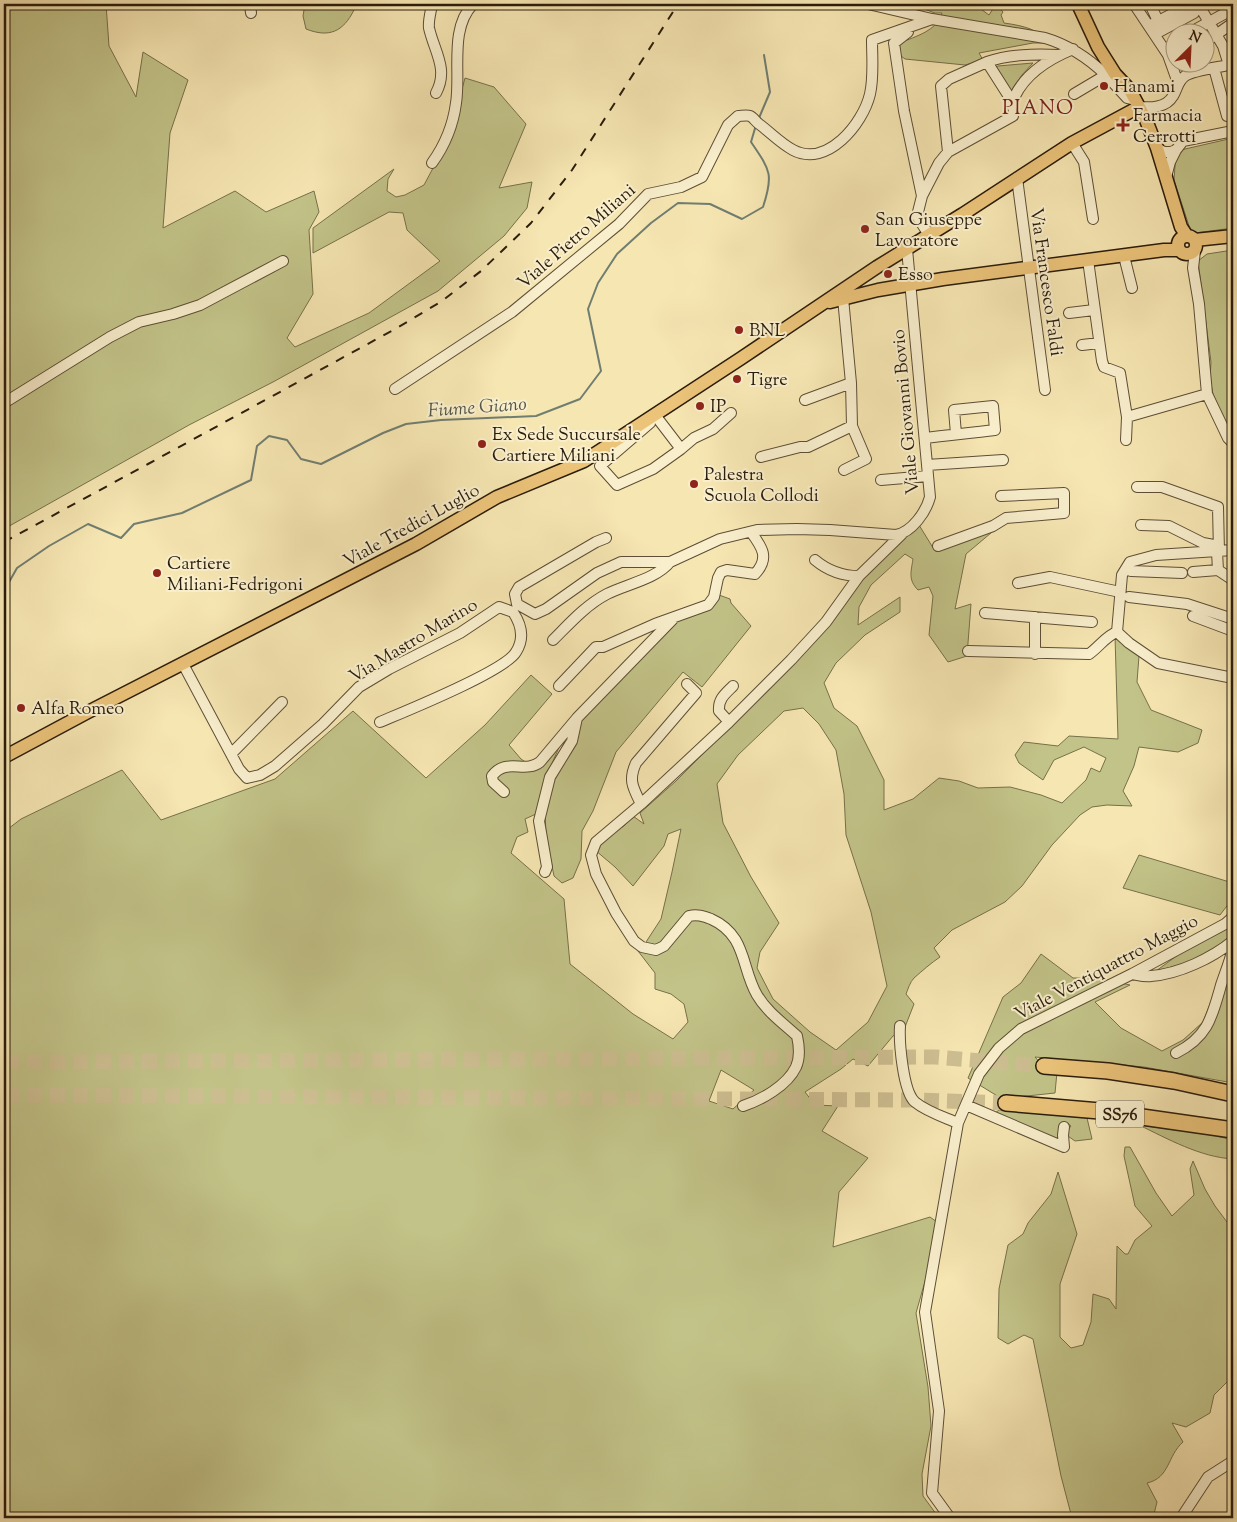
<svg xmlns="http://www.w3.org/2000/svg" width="1237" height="1522" viewBox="0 0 1237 1522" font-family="'Sorts Mill Goudy',serif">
<rect width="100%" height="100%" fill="#f6e6b2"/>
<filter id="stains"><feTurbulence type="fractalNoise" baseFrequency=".004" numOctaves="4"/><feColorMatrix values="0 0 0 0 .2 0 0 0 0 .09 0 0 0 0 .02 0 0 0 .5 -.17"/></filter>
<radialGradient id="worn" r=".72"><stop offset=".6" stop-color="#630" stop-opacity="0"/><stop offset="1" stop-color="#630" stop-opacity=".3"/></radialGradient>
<path fill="#c2c388" stroke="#76704a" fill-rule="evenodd" d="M4 4H106L109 46 136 97 143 52 188 80 170 133 163 228 235 191 266 212 314 191 319 212 309 230 313 294 287 338 295 347 369 313 440 261 407 230 403 213 389 212 313 253V228L394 169 388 179 387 191 396 197 405 195 424 185 449 138 465 78 494 87 526 124 499 188 532 182 527 208 504 236 438 291 273 382 189 425 4 529Z
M305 4H348L354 10C343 32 329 38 306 29L303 16Z
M914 4H980L978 7 989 15 996 4 1003 12 1001 15 1004 23C1025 26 1036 29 1053 43H1033L979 53 983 60 965 65 905 59 897 53 900 43C916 36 937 31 942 13H935L913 5Z
M1033 63 1022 75 1008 95 991 69 998 66Z
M1233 138V228L1195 233 1191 232 1174 180 1176 152 1185 149Z
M1233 250V438L1229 433 1213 394 1210 379 1211 362 1198 261 1207 254Z
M1004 522 966 554 955 609 971 604 967 656 948 662 929 635 933 596 929 587 918 590C908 580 911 572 913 559L905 554 871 585 859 607 858 625 900 597V612L865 635 836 663 824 683 834 708 857 726 884 780V810L913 799 939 778 959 781 978 788 1010 787 1041 795 1062 803 1086 780 1091 768 1100 772 1106 758 1084 747 1054 760 1043 780 1019 763 1015 755 1024 742 1058 746 1069 736 1118 739 1115 636 1139 656 1137 682 1151 710 1202 730 1198 743 1178 752 1139 747 1134 766 1123 791 1132 806 1107 805 1092 807 1080 815 1052 845 1022 886 1005 902 952 930 934 948 940 957C931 963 922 971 914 978 910 982 908 989 906 994L914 1004 905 1027 893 1036 868 1066 853 1059 841 1069 805 1092 815 1105 838 1106 822 1131 868 1158 839 1192 833 1247 930 1217 941 1225 916 1313 928 1387 931 1426 922 1474 923 1496 939 1518H4V832L21 819 122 770 161 820 275 779 353 711 426 778 485 725 531 675 552 694 509 745 521 759 536 769 561 743 546 777 536 814 525 819 528 832 517 837 511 853 564 899 570 964 633 1014 673 1039 688 1022 684 1004 671 994 655 989V973L638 951 646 942 661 919 672 872 681 829 668 834 664 846 633 886 615 867 595 850 611 833 624 826 633 816 644 824 640 813 676 781 781 675 860 580 919 525 935 551ZM803 708 819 724 836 750 844 794 846 835 871 912 887 986 868 1022 836 1050 810 1032 773 999 757 968 760 952 779 923 751 877 723 823 717 784 738 755 784 711ZM721 1070 754 1090 733 1109 709 1101Z
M719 595 730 599 731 603 751 626 702 687 683 672 616 752 593 811 582 831 581 859 573 878 562 883 554 876 546 837 545 809 557 769 583 717 670 622Z
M1139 855 1233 883V898L1220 915 1123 888Z
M1233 923V936L1198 960 1156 971 1182 952Z
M1233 952V1083L1144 1067 1035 1057 1047 1071 1057 1072 1055 1093 1008 1098 999 1097 968 1078 1003 997 1021 983 1041 954 1073 978H1098L1130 985 1095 1002 1121 1028 1162 1051 1183 1040 1203 1022 1227 961Z
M999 1110 1087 1118 1092 1139 1075 1141 1065 1134 1071 1126 1066 1122 1060 1127 1061 1138 1053 1141 995 1113Z
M1139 1125 1212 1135 1233 1140V1159C1200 1157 1168 1139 1139 1125Z
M1125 1147H1130L1156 1193 1172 1216 1194 1195 1190 1169 1193 1161 1205 1189 1215 1206 1233 1230V1376L1214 1395 1210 1413 1186 1427 1172 1423 1183 1442C1167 1456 1170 1478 1147 1483L1157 1502 1153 1518H1072L1061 1476 1033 1339 1024 1335 1008 1344 998 1338 999 1289 1008 1245 1023 1234 1028 1223 1051 1194 1058 1172 1077 1234 1060 1284V1337L1071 1348 1083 1345 1091 1322 1093 1294 1109 1299 1116 1309 1117 1246 1125 1254H1128L1135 1240 1152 1226 1135 1206 1124 1156Z"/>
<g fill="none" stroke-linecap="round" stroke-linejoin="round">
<path stroke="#707d71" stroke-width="2" d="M759 118 770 92 764 55
M4 591 17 568 49 546 88 524 121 538 134 524 182 513 251 480 257 446 269 436 287 440 301 459 321 464 383 433 406 424 441 420 536 416 580 399 601 371 588 309 598 283 617 254 651 223 678 203 710 204 742 219 763 207C774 174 770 170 751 142L756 125"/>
<path stroke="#cdbe91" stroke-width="15" stroke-dasharray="15 8" stroke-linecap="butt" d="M4 1062 935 1057 1044 1066
M4 1095 914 1100 1006 1103"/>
<g stroke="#5d4e36" stroke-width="12">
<path id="minor" d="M250 4 251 13
M432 4C431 11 428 21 429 28 434 51 449 69 436 93
M868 4 932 19 1045 38C1069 45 1087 57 1106 75
M1134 4 1168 55 1178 83
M1150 4 1158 21
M1149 26 1191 4
M908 32 894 43 904 111 922 196
M1191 32 1233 9
M1155 34 1194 13 1193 11 1200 7 1223 46 1229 65
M1204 43 1233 23
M1168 55 1172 44 1174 43
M1214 68 1227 116
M1074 94 1106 75 1127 98 1135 100
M1139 107C1151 108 1166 108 1173 96 1178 88 1177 82 1185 76 1193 70 1222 67 1233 64
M1013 108 1008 95 987 62C1010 54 1035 54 1059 55
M1072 143 1084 162 1093 219
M1157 148 1164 152H1171L1176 150 1183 141 1233 131
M948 152 941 86 949 79 987 62
M432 163C445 145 453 126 456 103 461 72 449 29 473 4
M1166 177 1170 162 1176 150
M1017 178 1045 390
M929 235 917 216 922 196 939 163 948 152 1013 116C1015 110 1012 102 1015 96 1026 73 1051 58 1073 49
M1195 251 1193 268 1199 304 1207 394 1228 438 1233 443
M1124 256 1132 288
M1088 260 1102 361 1104 367 1120 373 1127 417 1126 440
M843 298 851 383 852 426 866 459 844 470
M1069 313 1094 310
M1082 345 1099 343
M395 389 512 312 619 224 648 194 681 187 702 177 728 125 738 116C741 116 747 115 750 116 753 117 756 122 759 124 770 132 780 143 793 150 827 168 863 124 870 94 874 77 872 57 872 40L932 19
M805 400 851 383
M4 403 110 337 139 322 173 314 200 305 283 261
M655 415 681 449 694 438 713 429 731 413
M1127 417 1207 394
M650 423 600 466 617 485 653 469 681 449
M925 438C948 435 972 433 995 430L993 406 954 410 956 434
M761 457 800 447H808L852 426
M927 465 1003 460
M881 480 928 476
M1137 487H1162L1218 507 1219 552
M1141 525 1169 526 1203 543 1219 546
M606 538 596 542 519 587 515 594 517 604 535 614 546 609 597 573 621 562H670L720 539 757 530 797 529 830 530 896 535C912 532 926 512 930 497L907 249
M938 546 993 526 1006 518 1064 513V493L1001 496
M815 560C827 570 843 576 859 576
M1218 570 1233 580
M1131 571 1182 573
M1193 572 1218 570 1217 552
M1018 583 1050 577 1120 592
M1129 597 1187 604 1233 619
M985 613 1092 622
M1193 616 1233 631
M1117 632 1122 575 1130 562 1156 555 1233 550
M1117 632 1129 643 1158 663 1233 678
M553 640C570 623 586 605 607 594 627 584 656 579 670 562
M968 651 1089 654C1098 648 1107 635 1117 632
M1035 654V617
M183 664 239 769 247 778 260 775 275 766 323 724 359 687 389 669 460 633 499 607 513 612
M559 686 596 647H603L655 624 708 605 714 597 718 578 721 572 727 570 755 574C770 558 762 547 751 532
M380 722C406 711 505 671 516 652 525 638 521 624 513 612
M729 722 719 711C718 699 725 694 733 686
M231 754 282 702
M504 792 493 782 492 776C506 757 525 774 540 762L577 718 673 619
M641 804C633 788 628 780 636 763L696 693 687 684
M545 872 547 867 539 821 550 777 572 741 577 718
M1132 974C1138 975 1145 977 1151 976 1179 974 1212 958 1233 941
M900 1026C899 1042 903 1092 915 1102 927 1112 944 1117 958 1123
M1176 1053C1208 1037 1212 1017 1221 985 1225 973 1230 961 1233 948
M966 1105 1064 1147 1063 1135 1064 1127
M743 1106C761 1100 787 1086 796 1067 800 1058 799 1045 797 1036 783 1023 767 1012 757 995 741 968 747 935 711 919 703 916 697 914 689 916L664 946 656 950 642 947 634 941 616 913 596 874 591 855 596 842 641 804 729 722 791 660 826 622 859 576 902 534
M950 1518 932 1493 939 1411 925 1312 958 1123 979 1074 999 1048 1021 1029 1132 974 1225 924 1233 917
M1181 1518 1208 1477 1233 1461"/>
</g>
<g stroke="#2a1c0c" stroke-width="15">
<path id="major" d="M1078 4 1098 47 1115 74 1130 90 1146 120 1157 148 1181 227 1187 236
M1178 245a9 9 0 1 1 18 0a9 9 0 1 1-18 0Z
M1195 240 1233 236
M830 302 878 290 943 279 1164 250H1179
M4 757 88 712 416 544 497 497 584 461 740 359 877 267 963 214 1072 143 1139 107"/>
</g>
<g stroke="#2a1c0c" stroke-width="18">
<path id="highway" d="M1044 1066 1108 1071 1174 1081 1233 1094
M1006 1103 1100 1111 1233 1130"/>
</g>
<use href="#minor" stroke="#f9efcd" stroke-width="10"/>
<use href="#major" stroke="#ebc379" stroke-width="12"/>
<use href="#highway" stroke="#ebc379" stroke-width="15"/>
<path stroke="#2a1c0c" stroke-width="2" stroke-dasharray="9 9" stroke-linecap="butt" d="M4 542 148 464 397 328 442 301 481 271 531 223 572 170 678 4"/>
</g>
<g fill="#8f2418" stroke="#f9efcd" stroke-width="2">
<circle cx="1104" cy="86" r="5"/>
<path d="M1120.5 117.5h5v5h5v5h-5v5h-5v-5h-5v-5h5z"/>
<circle cx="865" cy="229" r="5"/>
<circle cx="888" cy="274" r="5"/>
<circle cx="739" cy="330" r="5"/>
<circle cx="737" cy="379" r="5"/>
<circle cx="700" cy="406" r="5"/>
<circle cx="482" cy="444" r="5"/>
<circle cx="694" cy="484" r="5"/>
<circle cx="157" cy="573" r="5"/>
<circle cx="21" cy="708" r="5"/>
</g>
<g text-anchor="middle" stroke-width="4" stroke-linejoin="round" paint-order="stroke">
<rect fill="#f9efcd" stroke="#685b46" stroke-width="1" x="1096" y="1100.5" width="48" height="27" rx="4"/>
<g font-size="16" font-weight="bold" fill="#2a1c0c">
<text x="1120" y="1120">SS76</text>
</g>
<g font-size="18" fill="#2a1c0c" stroke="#f9efcd" text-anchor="start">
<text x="1114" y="92">Hanami</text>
<text x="1133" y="121">Farmacia<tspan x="1133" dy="21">Cerrotti</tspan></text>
<text x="875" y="225">San Giuseppe<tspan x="875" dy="21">Lavoratore</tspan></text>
<text x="898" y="280">Esso</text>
<text x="749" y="336">BNL</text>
<text x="747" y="385">Tigre</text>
<text x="710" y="412">IP</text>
<text x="492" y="440">Ex Sede Succursale<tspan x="492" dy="21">Cartiere Miliani</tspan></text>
<text x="704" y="480">Palestra<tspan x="704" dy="21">Scuola Collodi</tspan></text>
<text x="167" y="569">Cartiere<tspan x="167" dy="21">Miliani-Fedrigoni</tspan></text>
<text x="31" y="714">Alfa Romeo</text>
</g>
<g font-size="18" fill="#2a1c0c" stroke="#f9efcd">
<text transform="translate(576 236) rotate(-41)" y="6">Viale Pietro Miliani</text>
<text transform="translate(1047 282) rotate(82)" y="6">Via Francesco Faldi</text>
<text transform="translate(905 412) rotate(-95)" y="6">Viale Giovanni Bovio</text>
<text transform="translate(411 525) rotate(-29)" y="6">Viale Tredici Luglio</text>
<text transform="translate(413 640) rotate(-31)" y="6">Via Mastro Marino</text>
<text transform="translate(1106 967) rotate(-28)" y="6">Viale Ventiquattro Maggio</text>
</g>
<g font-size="19" font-style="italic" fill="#535547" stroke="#f9efcd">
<text transform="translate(477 406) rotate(-4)" y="7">Fiume Giano</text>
</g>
<g font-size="20" letter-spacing="1" fill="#7a1f14" stroke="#f9efcd">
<text x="1038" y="114">PIANO</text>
</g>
</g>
<rect width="1237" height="1522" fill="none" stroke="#f6e6b2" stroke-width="20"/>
<rect x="5" y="5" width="1227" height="1512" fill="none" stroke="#2a1c0c" stroke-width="2.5"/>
<rect x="10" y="10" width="1217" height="1502" fill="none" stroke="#2a1c0c"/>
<g transform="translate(1190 48) rotate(24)"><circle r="24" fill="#f9efcd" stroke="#a69b80"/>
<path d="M0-4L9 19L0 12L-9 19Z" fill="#8f2418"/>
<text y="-8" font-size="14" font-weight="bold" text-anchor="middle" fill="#2a1c0c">N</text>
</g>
<rect width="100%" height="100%" filter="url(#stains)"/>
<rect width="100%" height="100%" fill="url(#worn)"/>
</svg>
